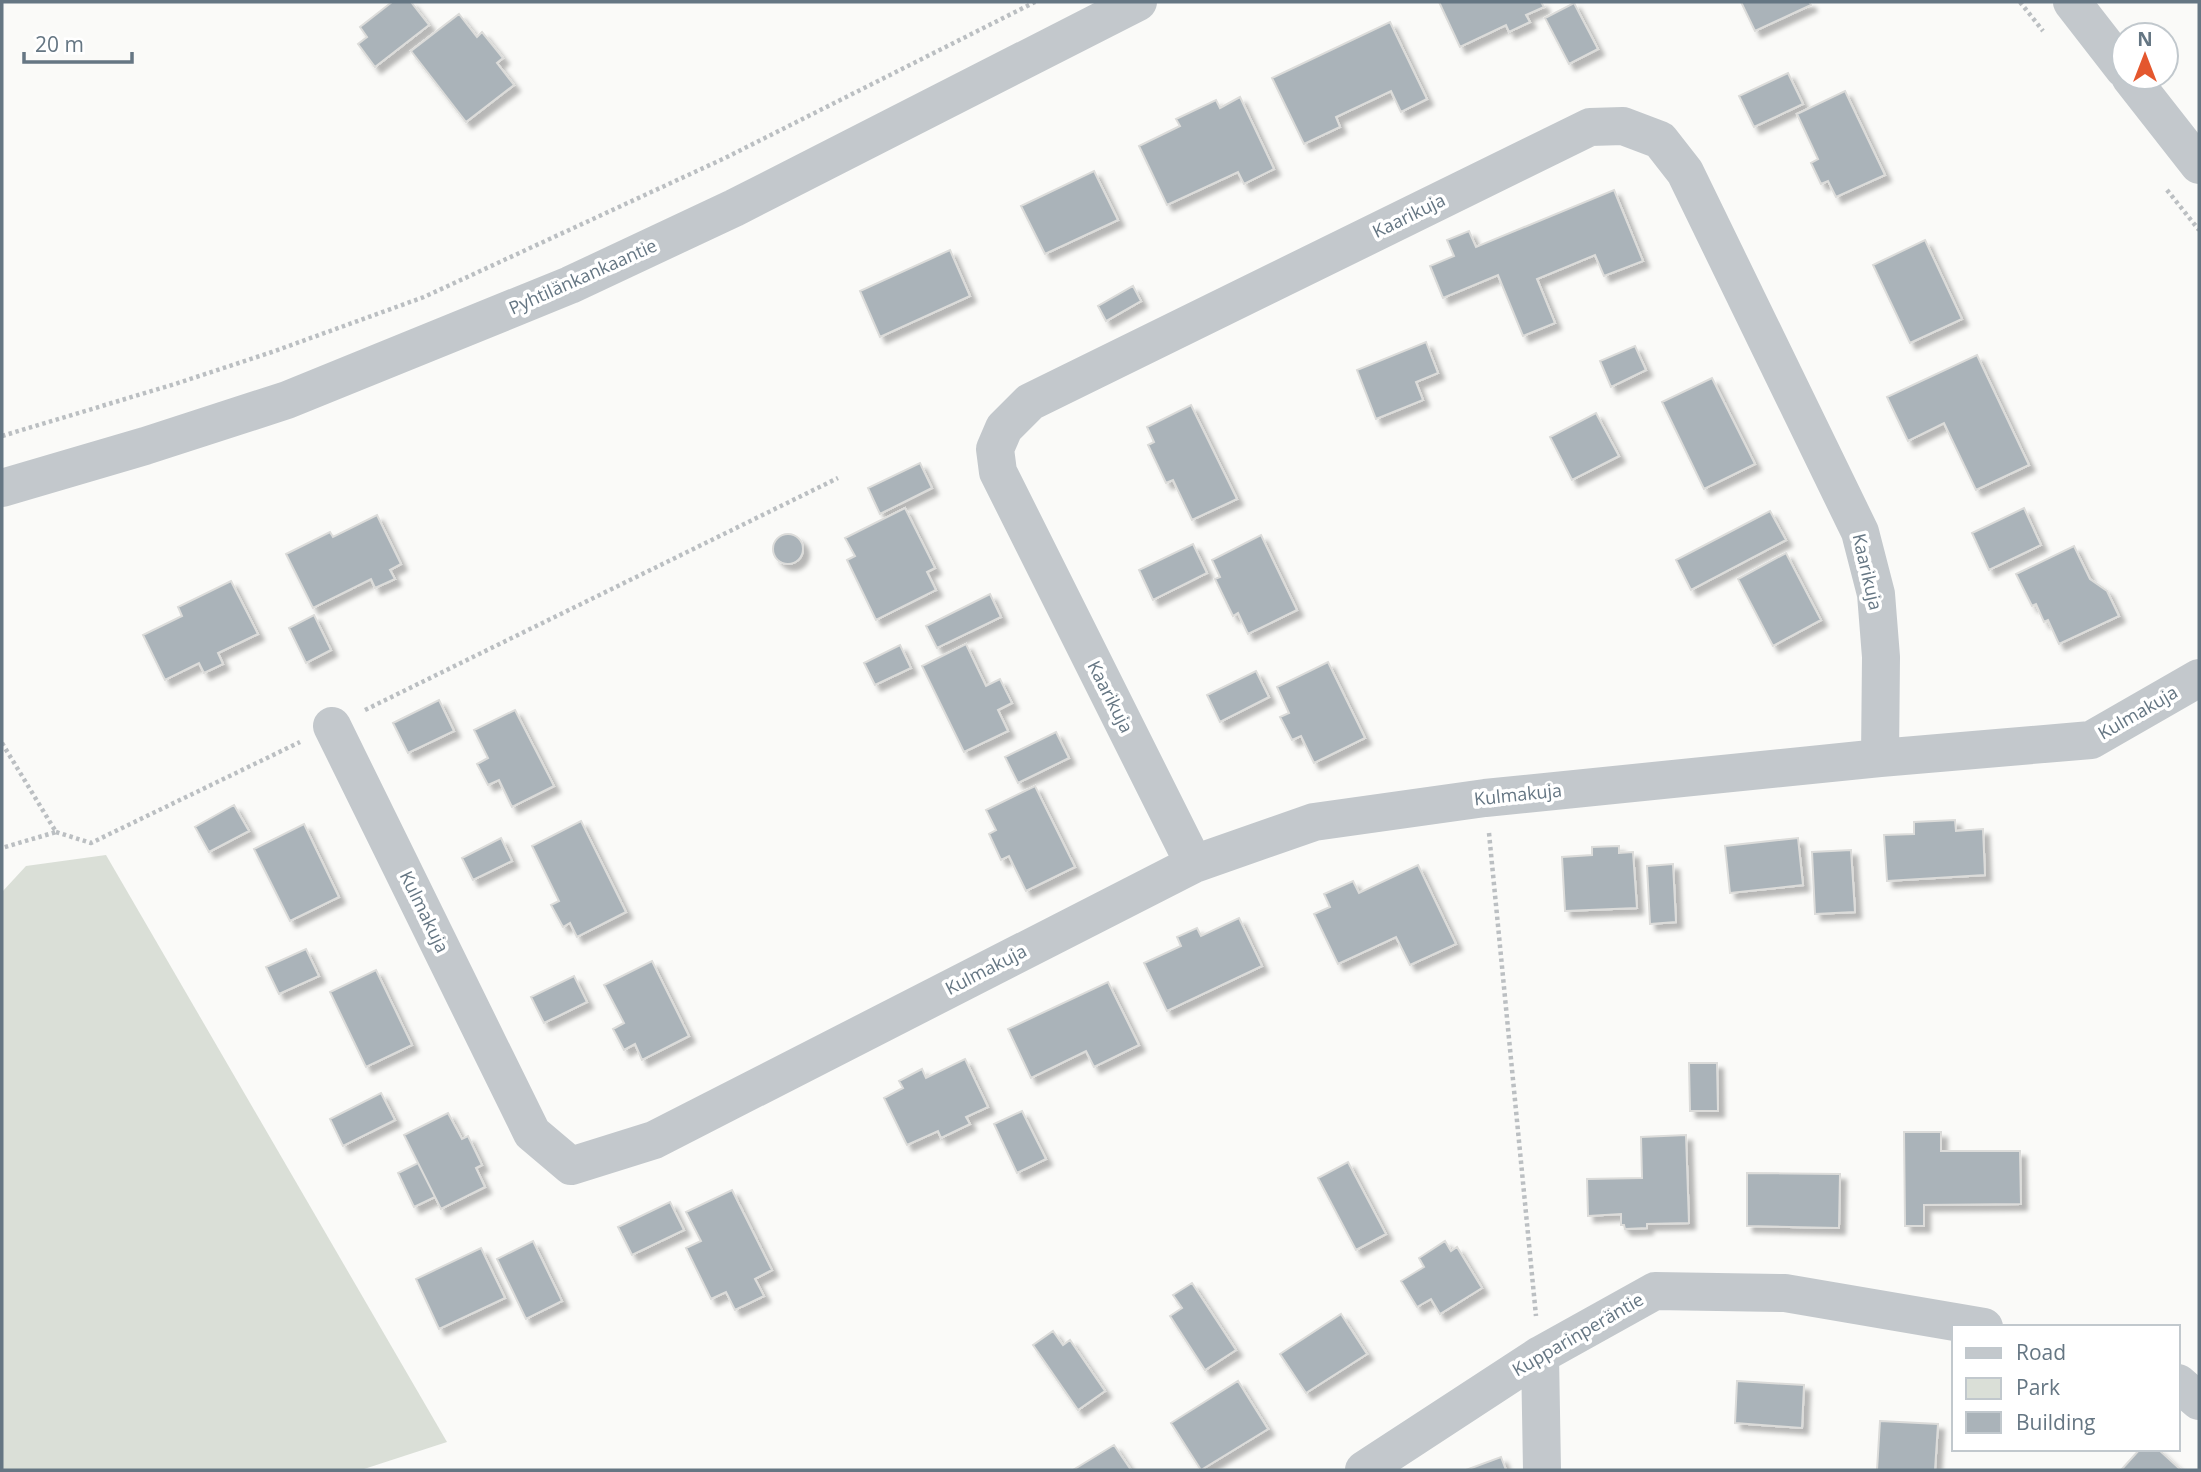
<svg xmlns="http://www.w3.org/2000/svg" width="2201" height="1472" viewBox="0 0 2201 1472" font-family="'Open Sans',sans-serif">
<defs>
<filter id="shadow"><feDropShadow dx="6" dy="6" stdDeviation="2" flood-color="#0004"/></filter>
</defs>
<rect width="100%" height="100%" fill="#fafaf8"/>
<path fill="#dadfd7" d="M106 855 447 1442 361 1470H2V892L26 866Z"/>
<path fill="#aab3b9" stroke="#dcdcda" stroke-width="2" filter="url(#shadow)" d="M392 2H411L429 25 375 67 358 44 367 37 360 27Z
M1439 2H1541L1544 7 1526 15 1530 22 1509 32 1506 25 1460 47Z
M1741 2H1809L1811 5 1755 31Z
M1574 3 1598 49 1569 64 1545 18Z
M459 14 477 37 482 32 503 58 497 63 514 85 466 122 411 51Z
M1390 22 1427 99 1401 112 1391 91 1336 117 1340 127 1304 144 1272 78Z
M1788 73 1803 104 1754 127 1739 96Z
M1845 91 1885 175 1836 197 1828 181 1821 184 1811 163 1818 159 1797 114Z
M1240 97 1274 169 1244 184 1238 172 1167 205 1139 146 1180 126 1176 119 1216 100 1220 108Z
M1094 171 1118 220 1045 254 1021 206Z
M1614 190 1643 261 1604 276 1595 255 1537 279 1555 323 1523 336 1498 275 1443 298 1430 266 1454 256 1447 240 1469 231 1476 247Z
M1925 240 1962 319 1910 343 1873 265Z
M950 250 970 296 880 337 860 291Z
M1133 286 1141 301 1106 321 1098 306Z
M1426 342 1438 373 1416 382 1423 400 1376 419 1357 370Z
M1635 346 1646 370 1611 387 1600 361Z
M1977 355 2029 465 1976 490 1944 423 1908 441 1887 397Z
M1712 378 1755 464 1704 489 1662 402Z
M1191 405 1237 499 1192 520 1173 480 1166 483 1148 445 1154 442 1147 427Z
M1596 413 1619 456 1572 480 1550 437Z
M920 463 932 488 880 514 868 488Z
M905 508 935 568 927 572 936 590 876 620 847 560 855 556 845 538Z
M2024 508 2041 545 1989 570 1972 533Z
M1770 511 1786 540 1691 590 1676 560Z
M377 515 401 564 390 570 395 579 375 588 371 579 313 608 286 554 330 532 333 537Z
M773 549a15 15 0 1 1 30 0a15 15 0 1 1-30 0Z
M1261 535 1297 610 1248 634 1238 613 1233 616 1215 579 1220 577 1212 560Z
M1193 544 1207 573 1153 600 1139 570Z
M2074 546 2090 579 2107 591 2119 616 2059 644 2048 620 2044 622 2036 604 2032 606 2016 574Z
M1786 553 1821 620 1773 646 1738 579Z
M231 581 258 634 218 653 223 664 204 673 199 663 165 680 143 635 182 616 178 607Z
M990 594 1001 617 937 648 926 626Z
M314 615 331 650 306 663 289 628Z
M966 644 986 686 1000 679 1012 703 998 710 1008 731 964 752 922 666Z
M900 645 911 668 875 685 864 663Z
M1328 662 1365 738 1314 763 1301 736 1292 740 1280 717 1289 713 1277 687Z
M1256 671 1269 697 1220 722 1207 695Z
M439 700 454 731 408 753 393 723Z
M515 710 554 786 512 807 499 780 488 785 477 764 488 758 474 730Z
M1056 732 1069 758 1018 783 1005 757Z
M1035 786 1075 867 1026 891 1009 856 1001 860 989 834 996 830 986 810Z
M234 805 249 831 209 852 195 827Z
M1955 820 1956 831 1983 829 1985 875 1887 881 1884 835 1914 834V822Z
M581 821 626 912 577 937 570 923 563 927 551 905 559 901 532 846Z
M304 824 339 897 290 921 254 849Z
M501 838 512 861 473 880 462 858Z
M1798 838 1803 885 1730 893 1725 846Z
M1619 846V853L1633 852 1637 908 1565 911 1562 857 1592 855V847Z
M1851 850 1855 912 1815 914 1812 852Z
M1673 864 1676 922 1650 924 1647 866Z
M1418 865 1456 944 1410 965 1396 937 1338 964 1314 914 1330 907 1324 894 1353 881 1359 893Z
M1239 918 1262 966 1167 1011 1144 963 1181 946 1177 937 1197 928 1201 936Z
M306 949 319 976 279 994 266 967Z
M652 961 689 1036 642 1060 635 1044 624 1050 613 1029 624 1023 604 985Z
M376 970 412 1045 366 1067 330 992Z
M574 976 587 1002 544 1023 531 997Z
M1108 982 1139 1045 1094 1067 1086 1051 1031 1078 1008 1029Z
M965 1059 988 1107 966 1117 970 1124 941 1138 938 1131 907 1145 884 1098 903 1088 899 1081 922 1069 926 1078Z
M1689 1063H1717L1718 1111H1690Z
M381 1093 395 1120 343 1146 330 1119Z
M1022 1111 1046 1159 1017 1173 994 1124Z
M448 1113 462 1139 468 1136 482 1165 476 1168 485 1187 441 1209 404 1135Z
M1904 1132H1941V1151H2020L2021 1204 1924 1205V1226H1905Z
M1686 1135 1689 1223 1647 1224V1228L1625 1229 1624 1225H1621V1214L1588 1216 1587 1179 1642 1178 1641 1137Z
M1348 1162 1386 1234 1356 1250 1318 1178Z
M418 1163 435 1197 414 1207 398 1173Z
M1747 1173 1840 1174 1839 1228 1747 1226Z
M732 1190 772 1270 755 1279 764 1296 735 1310 726 1292 711 1299 686 1248 701 1241 686 1212Z
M670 1202 684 1230 632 1255 618 1227Z
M533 1241 562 1301 526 1319 497 1259Z
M1445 1241 1451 1251 1457 1247 1482 1288 1440 1314 1431 1299 1417 1307 1401 1281 1424 1267 1419 1258Z
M481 1248 505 1298 439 1329 416 1279Z
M1192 1283 1236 1350 1205 1370 1170 1316 1182 1308 1173 1295Z
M1341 1314 1367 1354 1306 1393 1280 1354Z
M1053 1331 1063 1345 1070 1340 1105 1391 1078 1410 1033 1345Z
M1238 1381 1268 1429 1201 1470 1171 1423Z
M1737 1381 1804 1385 1802 1428 1735 1423Z
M1880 1421 1938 1424 1935 1470H1877Z
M1114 1445 1131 1470H1073Z
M2140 1449H2158L2181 1470H2121Z
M1501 1457 1506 1470H1466Z"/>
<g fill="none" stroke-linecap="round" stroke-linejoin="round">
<path stroke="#bbbfc2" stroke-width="4.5" stroke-dasharray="3.5 3.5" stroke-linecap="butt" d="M2020 2 2043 31
M2167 190 2199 230
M2 436 175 384 272 352 424 297 725 158 1035 2
M365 710 838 478
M2 743 56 832 2 848
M56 832 91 843 300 742
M1489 833 1536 1316"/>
<path stroke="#c3c8cc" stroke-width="38" d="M2072 2 2124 69
M2130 77 2199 165
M2 488 145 446 287 400 570 285 734 208 1138 2
M332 726 532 1133 571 1166 654 1140 1194 864 1314 822 1485 798 1880 758 2091 740 2199 678
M1194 864 998 472 995 449 1004 428 1030 402 1590 127 1623 126 1660 140 1685 172 1860 532 1876 594 1881 657 1880 758
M1540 1355 1542 1470
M2178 1383 2199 1401
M1364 1470 1540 1355 1655 1291 1785 1293 1984 1327"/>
</g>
<g text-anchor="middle" stroke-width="7" stroke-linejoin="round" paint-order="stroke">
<g font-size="18" fill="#657683" stroke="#fff">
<text transform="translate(1409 216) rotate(-26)" y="6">Kaarikuja</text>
<text transform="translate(583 277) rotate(-24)" y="6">Pyhtilänkankaantie</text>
<text transform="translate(1867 572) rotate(77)" y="6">Kaarikuja</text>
<text transform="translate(1110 697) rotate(63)" y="6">Kaarikuja</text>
<text transform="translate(2138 713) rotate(-30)" y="6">Kulmakuja</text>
<text transform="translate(1518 795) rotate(-6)" y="6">Kulmakuja</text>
<text transform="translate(424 912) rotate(64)" y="6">Kulmakuja</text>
<text transform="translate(986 970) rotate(-27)" y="6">Kulmakuja</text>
<text transform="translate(1578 1335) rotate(-30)" y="6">Kupparinperäntie</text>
</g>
</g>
<rect width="2201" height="1472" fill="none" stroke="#657683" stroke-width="7"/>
<rect x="1952" y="1325" width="228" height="126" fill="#ffffff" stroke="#c1c8cd" stroke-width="2"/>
<rect x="1966" y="1348" width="35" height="10" fill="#c3c8cc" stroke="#c1c8cd" stroke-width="2"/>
<text x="2016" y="1360" font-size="21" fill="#657683">Road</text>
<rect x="1966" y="1378" width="35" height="21" fill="#dadfd7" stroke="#c1c8cd" stroke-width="2"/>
<text x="2016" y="1395" font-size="21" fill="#657683">Park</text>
<rect x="1966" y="1412" width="35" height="21" fill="#aab3b9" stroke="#c1c8cd" stroke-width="2"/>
<text x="2016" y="1430" font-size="21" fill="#657683">Building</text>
<g transform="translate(2145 56)"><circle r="33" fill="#ffffff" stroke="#c1c8cd" stroke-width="2"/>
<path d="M0-5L12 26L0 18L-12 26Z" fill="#e4572e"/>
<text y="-10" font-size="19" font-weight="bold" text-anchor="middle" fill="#657683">N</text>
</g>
<path d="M24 52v10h108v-10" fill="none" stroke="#657683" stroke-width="3.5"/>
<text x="35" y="52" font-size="21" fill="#657683" stroke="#ffffff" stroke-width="5" paint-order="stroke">20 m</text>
</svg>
